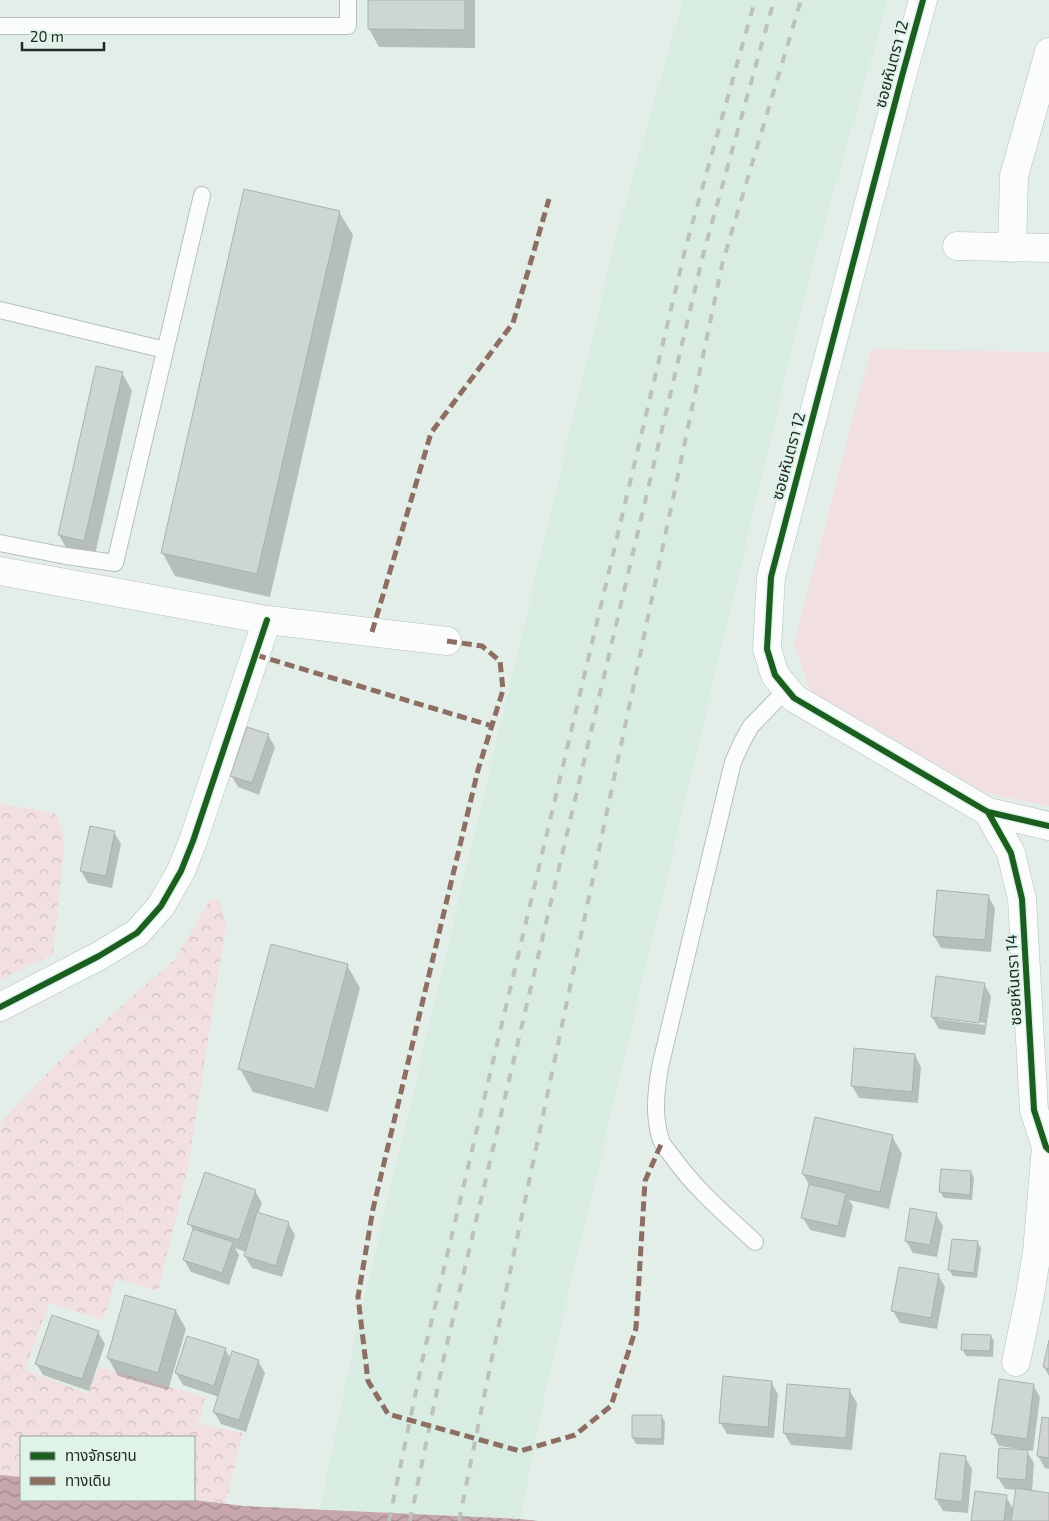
<svg xmlns="http://www.w3.org/2000/svg" width="1049" height="1521" viewBox="0 0 1049 1521" font-family="'Exo 2','Noto Sans Thai',sans-serif">
<defs>
<pattern id="forest-crowns" width="20" height="18" patternUnits="userSpaceOnUse" patternTransform="scale(1.25)"><rect width="20" height="18" fill="#f1dfe1"/><path d="M2 6a3 3 0 1 1 6 0M12 15a3 3 0 1 1 6 0" fill="none" stroke="#cec0c1"/></pattern>
<pattern id="water-waves" width="16" height="10" patternUnits="userSpaceOnUse" patternTransform="scale(1.25)"><rect width="16" height="10" fill="#c6a5ab"/><path d="M0 5q4-4 8 0t8 0" fill="none" stroke="#a0878b"/></pattern>
</defs>
<rect width="100%" height="100%" fill="#e4eee9"/>
<path fill="#d8ece1" d="M683 0H888L808 282 548 1380 520 1519 320 1509 355 1338 617 233Z"/>
<path fill="#f1dfe1" d="M871 349 1049 352V806L988 794 811 691 794 644Z"/>
<path fill="url(#forest-crowns)" d="M0 803 55 814 65 837 53 955 0 979Z
M219 900 226 925 188 1167 158 1291 116 1279 103 1320 49 1303 25 1370 88 1394 99 1367 205 1397 198 1424 243 1433 225 1504 194 1500V1437H21V1477L0 1475V1126L2 1121 59 1061 175 959 209 901Z"/>
<path fill="url(#water-waves)" d="M0 1475 21 1477V1500H194L244 1506 520 1519 538 1521H0Z"/>
<path fill="#0003" fill-rule="evenodd" d="M369 0H475V48L379 47 369 29Z
M339 212 353 235 270 597 175 576 162 552Z
M97 367 122 373 132 391 94 559 69 553 59 535Z
M268 735 275 747 259 795 238 787 231 775Z
M114 832 121 844 112 888 88 883 81 871Z
M988 896 995 908 991 952 941 948 934 936Z
M347 965 360 988 328 1112 253 1092 240 1069Z
M984 984 991 996 985 1035 939 1029 932 1017ZM938 1017 985 1023V1025L938 1019Z
M915 1055 921 1067 918 1103 859 1098 852 1086Z
M892 1136 902 1154 889 1209 849 1200 853 1206 845 1238 810 1230 803 1218 810 1186 803 1174Z
M971 1172 974 1178 972 1200 944 1198 940 1192Z
M255 1191 262 1203 258 1214 288 1223 295 1235 282 1277 252 1268 245 1256 246 1252 235 1248 239 1255 229 1285 191 1272 184 1260 194 1232 189 1223Z
M936 1214 943 1226 937 1257 913 1253 906 1241Z
M977 1242 981 1248 977 1278 953 1276 949 1270Z
M938 1275 945 1287 937 1329 900 1323 893 1311Z
M176 1311 186 1329 168 1390 118 1376 108 1358Z
M98 1332 105 1344 89 1391 43 1375 36 1363Z
M963 1335 991 1336 994 1341 993 1357 966 1356 963 1350Z
M1049 1344V1376L1044 1367Z
M225 1349 231 1359 258 1361 265 1373 246 1432 221 1424 214 1412 219 1397 183 1385 176 1373Z
M771 1382 778 1394 774 1438 727 1434 720 1422Z
M1033 1385 1040 1397 1033 1451 1026 1450 1034 1463 1032 1492 1049 1494V1521H972L1006 1497 1014 1510 1017 1490 1005 1489 998 1478 1020 1449 999 1446 993 1434Z
M850 1391 857 1403 852 1450 791 1445 784 1433Z
M633 1416 662 1417 665 1422 664 1445 636 1444 633 1438Z
M1043 1418 1049 1419V1469L1045 1468 1038 1456Z
M965 1457 972 1469 968 1513 943 1511 936 1499Z"/>
<path fill="#ced6d2" stroke="#aab1ad" d="M368 0H465V30L368 29Z
M244 189 340 211 257 574 161 553Z
M96 366 123 372 84 541 58 535Z
M247 727 269 734 252 783 230 776Z
M90 826 115 831 106 876 80 871Z
M937 890 989 895 985 940 933 936Z
M271 944 348 964 315 1089 238 1069Z
M936 976 985 983 979 1023 931 1017Z
M854 1048 915 1054 912 1092 851 1086Z
M815 1117 893 1135 880 1192 802 1174Z
M941 1169 971 1171 970 1195 939 1192Z
M205 1172 256 1190 239 1240 187 1224Z
M809 1184 846 1193 838 1226 801 1218Z
M910 1208 937 1213 930 1245 905 1241Z
M257 1212 289 1222 276 1266 244 1256Z
M193 1229 233 1242 222 1273 183 1260Z
M952 1239 978 1241 974 1273 948 1270Z
M899 1267 939 1274 931 1318 891 1311Z
M125 1295 176 1310 158 1373 107 1358Z
M52 1315 99 1331 82 1379 35 1364Z
M962 1334 991 1335 990 1351 961 1350Z
M187 1336 226 1348 214 1386 175 1373Z
M1049 1340V1369L1043 1367Z
M232 1351 259 1360 239 1420 213 1412Z
M723 1376 772 1381 768 1427 719 1423Z
M999 1379 1034 1384 1027 1439 991 1434Z
M787 1384 850 1389 846 1438 783 1433Z
M632 1415H662V1439L632 1438Z
M1042 1417 1049 1418V1458L1037 1456Z
M999 1448 1028 1450 1026 1480 997 1478Z
M940 1453 966 1456 962 1502 935 1499Z
M1016 1488 1049 1493V1521H1011Z
M975 1491 1007 1495 1004 1521H971Z"/>
<g fill="none" stroke-linecap="round" stroke-linejoin="round">
<g stroke="#b7bfbb" stroke-width="18">
<path id="service" d="M0 26H348V0
M0 310 165 350
M0 543 66 556 115 563 202 195
M755 1242C726 1215 695 1189 672 1156 668 1151 663 1146 661 1140 653 1116 656 1092 660 1067L733 762 742 742 751 726 787 689"/>
</g>
<g stroke="#b7bfbb" stroke-width="29">
<path id="minor" d="M923 0 902 76 771 577 767 649 775 675 794 698 988 812 1049 826
M957 246 1049 248
M1012 248 1014 176 1049 52
M0 571 267 620 447 641
M988 812 1011 853 1022 899 1034 1110 1046 1147 1049 1150
M0 1007 99 956 137 933 161 906 181 871 193 841 267 620
M1016 1362 1030 1295 1037 1252 1046 1147"/>
</g>
<use href="#service" stroke="#fbfcfc" stroke-width="16"/>
<use href="#minor" stroke="#fbfcfc" stroke-width="28"/>
<path stroke="#bdc0be" stroke-width="4" stroke-dasharray="9 9" stroke-linecap="butt" d="M389 1521 424 1353 685 250 755 0
M410 1521 444 1357 703 255 774 0
M459 1521 490 1367 723 261 801 0"/>
<path stroke="#8d6e63" stroke-width="5" stroke-dasharray="10 5" stroke-linecap="butt" d="M372 632 431 433 513 323 549 199
M447 641 482 646 500 661 503 690 478 770 373 1209 358 1297 368 1381 388 1414 520 1451 575 1435 611 1406 636 1328 645 1181 662 1142
M256 655 492 726"/>
<g stroke="#dff3e9" stroke-width="9">
<path id="cycleway" d="M923 0 902 76 771 577 767 649 775 675 794 698 988 812 1049 826
M988 812 1011 853 1022 899 1034 1110 1046 1147 1049 1150
M0 1007 99 956 137 933 161 906 181 871 193 841 267 620"/>
</g>
<use href="#cycleway" stroke="#1b5e20" stroke-width="6"/>
</g>
<g text-anchor="middle" stroke-width="4.5" stroke-linejoin="round" paint-order="stroke">
<g font-size="16" fill="#222a26" stroke="#dff3e9">
<text transform="translate(891 64) rotate(-75)" y="6">ซอยหันตรา 12</text>
<text transform="translate(788 456) rotate(-75)" y="6">ซอยหันตรา 12</text>
<text transform="translate(1013 980) rotate(-93)" y="6">ซอยหันตรา 14</text>
</g>
</g>
<rect x="20" y="1436" width="175" height="65" fill="#dff3e9" stroke="#93a39b"/>
<rect x="30" y="1452" width="25" height="8" fill="#1b5e20" stroke="#93a39b"/>
<text x="65" y="1461" font-size="15" fill="#222a26">ทางจักรยาน</text>
<rect x="30" y="1477" width="25" height="8" fill="#8d6e63" stroke="#93a39b"/>
<text x="65" y="1486" font-size="15" fill="#222a26">ทางเดิน</text>
<path d="M22 42v8h82v-8" fill="none" stroke="#222a26" stroke-width="2.5"/>
<text x="30" y="42" font-size="15" fill="#222a26" stroke="#dff3e9" stroke-width="4" paint-order="stroke">20 m</text>
</svg>
